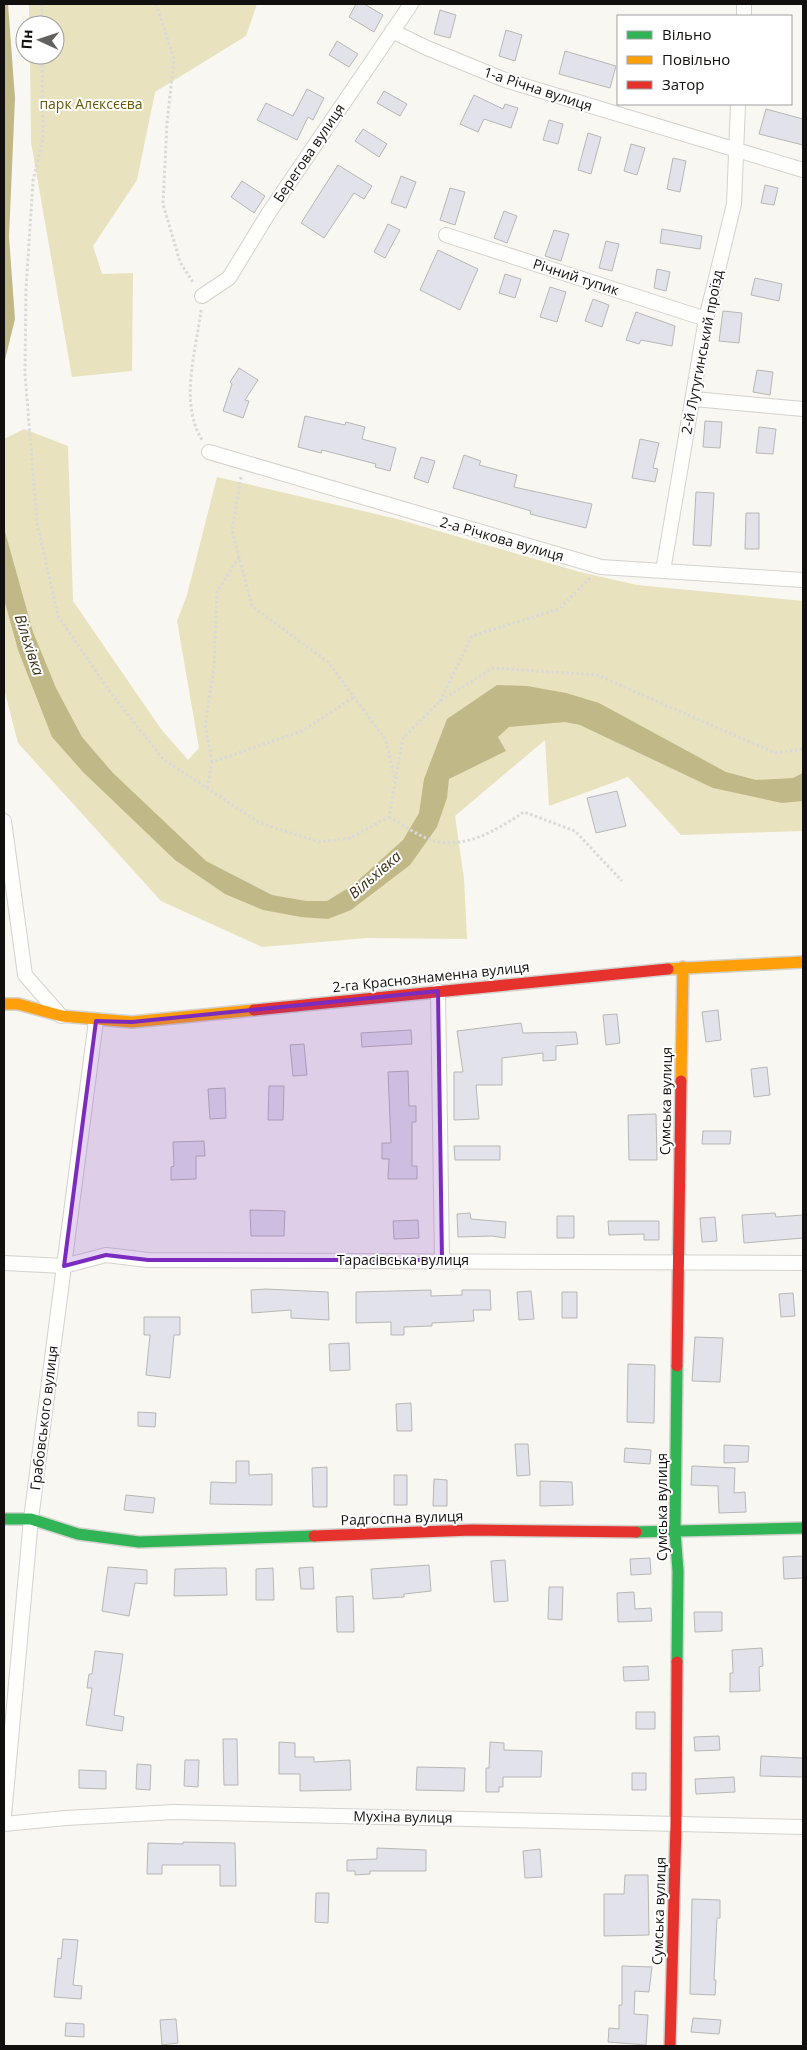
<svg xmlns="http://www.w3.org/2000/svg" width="807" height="2050" viewBox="0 0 807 2050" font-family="'Open Sans',sans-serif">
<rect width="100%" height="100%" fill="#f8f7f2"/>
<path fill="#e8e2bf" d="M29 4H257L246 36 155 92 137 180 93 246 102 274 133 273 132 371 72 377 31 142 30 55H55V25H29Z
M24 429 68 446 73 601 161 729 188 760 199 748 177 621 187 595 217 477 397 519 580 572 637 585 803 601V831L681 835 628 777 549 806 545 740 455 816 464 879 467 939 367 938 262 947 161 901 18 743 4 689V439Z"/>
<path fill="#c1b887" d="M4 4H8L15 98 9 237 15 319 4 364Z
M4 528 33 632 56 688 82 737 113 773 206 861 272 895 306 901H327L353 885 403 840 419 813 424 779 447 719 497 685 527 686 566 693 599 703 726 772 756 780 793 778 803 773V801L782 803 713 788 580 725 565 722 509 727 498 737 506 751 449 779 447 798 437 827 410 865 351 910 328 919 301 917 263 910 225 894 175 860 83 772 52 737 18 650 4 599Z"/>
<path fill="#e2e2ea" stroke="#b7b7b6" d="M356 4H364L383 15 374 32 349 17Z
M440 10 456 15 450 38 434 34Z
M506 30 522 35 515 61 499 56Z
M337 41 358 54 349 67 329 55Z
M565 51 616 66 610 88 559 74Z
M307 89 324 98 313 120 308 117 297 140 257 120 266 103 293 116Z
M384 91 407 104 400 116 377 103Z
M474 95 503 109 505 104 518 108 511 128 484 119 478 132 460 124Z
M766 109 803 119V145L759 134Z
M549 120 563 124 558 144 543 140Z
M363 129 387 144 379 157 355 141Z
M588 133 601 137 591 174 578 170Z
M631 144 645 148 637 175 624 171Z
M673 158 686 161 680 192 667 189Z
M338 165 372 186 364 199 354 193 324 238 301 223Z
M401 176 416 182 406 208 391 203Z
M242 181 265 196 254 213 231 197Z
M765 185 778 188 774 205 761 203Z
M450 188 465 192 455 225 440 220Z
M504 211 517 216 507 243 494 238Z
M388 224 400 230 385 258 374 252Z
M662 229 702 236 700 249 660 243Z
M554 230 569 234 561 261 545 256Z
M606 241 619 244 612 271 599 268Z
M438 250 478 269 460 310 420 290Z
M657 269 670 272 666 291 654 288Z
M505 274 521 279 515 298 499 293Z
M755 278 782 284 779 301 751 295Z
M550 287 566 292 557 322 540 317Z
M593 299 609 305 602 327 585 321Z
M723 311 742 313 739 343 719 341Z
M636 312 675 326 672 346 641 340 639 344 626 340Z
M239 368 258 380 245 400 249 401 243 418 223 411 232 384 230 382Z
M757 370 773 372 770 395 753 392Z
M305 416 345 425 346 422 365 427 362 439 396 448 390 471 375 467 376 464 322 450 321 453 298 447Z
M705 421 722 422 720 448 703 447Z
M759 427 776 429 773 454 756 453Z
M640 439 659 443 653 468 658 469 655 482 632 478Z
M464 455 481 461 479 465 517 475 514 487 592 504 586 528 530 514 531 511 453 488Z
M421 457 435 461 428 483 414 478Z
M696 492 714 493 711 546 693 545Z
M746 513H759V549H745Z
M617 791 626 826 596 833 587 798Z
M718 1010 721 1040 706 1042 702 1012Z
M617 1014 620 1043 606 1045 603 1015Z
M521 1023 523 1033 576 1032 578 1044 556 1046V1060L543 1061V1053L502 1058V1085H476L479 1119 454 1120V1072H463L457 1031Z
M411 1030 412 1044 362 1047 361 1033Z
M304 1044 307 1075 293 1076 290 1045Z
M767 1067 770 1095 754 1097 751 1069Z
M408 1071 409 1106H416V1122H412V1166H417V1179H388L389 1159H382V1143H391L388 1072Z
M269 1086H284L283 1120H268Z
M225 1088 226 1118 210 1119 208 1089Z
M656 1114 657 1160H629L628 1115Z
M703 1131H731L730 1144H702Z
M204 1141 205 1156H196V1179L171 1180V1167L174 1166 173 1142Z
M454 1146H500V1160H455Z
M250 1210 285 1211 284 1236H251Z
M470 1213 471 1219 506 1222 505 1238 492 1236 458 1237 457 1214Z
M775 1213 776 1217 803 1215V1238L744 1243 742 1215Z
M557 1216H574V1238H557Z
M715 1217 717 1241 702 1242 700 1218Z
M418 1220 419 1238 394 1239 393 1221Z
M608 1221H659V1240H644V1234L609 1235Z
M266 1289 328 1292 329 1320 291 1318V1310L252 1313 251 1290Z
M431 1290V1296L462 1295V1290H490L491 1310H473L474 1321 432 1323V1326L404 1327V1335H391V1322L356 1323V1292Z
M531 1291 534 1319 519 1320 517 1292Z
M562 1292H577V1318H562Z
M793 1293 795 1316 781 1317 779 1294Z
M144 1317H180V1335H174L170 1378 146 1375 150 1335H144Z
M695 1337 723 1338 720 1382 692 1381Z
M349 1343 350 1370 330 1371 329 1344Z
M628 1364 655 1365 654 1423 627 1422Z
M411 1403 412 1431H397L396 1404Z
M138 1412 156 1413 155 1427 138 1426Z
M515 1444H528L530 1475 517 1476Z
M724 1445 749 1446 748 1462 724 1463Z
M625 1448 651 1450 650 1464 624 1462Z
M236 1461H249V1475L272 1474V1505L210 1504 211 1482 236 1483Z
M692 1466 735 1468 734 1493 745 1492 746 1512 719 1513 718 1486 691 1485Z
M327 1467V1507H313L312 1468Z
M394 1475H407V1505H394Z
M434 1479 447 1480V1506H433Z
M540 1481 572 1482 573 1505 540 1506Z
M126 1495 155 1498 153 1513 124 1510Z
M803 1556V1578L784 1579 783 1557Z
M650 1558 651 1574 631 1575 630 1559Z
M505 1560 508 1601 494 1602 491 1561Z
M429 1565 431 1591 404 1594V1597L373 1599 371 1569Z
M108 1567 147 1570V1584L135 1583 129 1616 102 1611Z
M313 1567 314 1589H301L299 1568Z
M213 1568H226L227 1595 174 1596 175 1569Z
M273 1568 274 1600H256V1569Z
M549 1587H563L562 1620 548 1619Z
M634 1592 635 1609 651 1608 652 1621 618 1622 617 1593Z
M353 1596 354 1632H337L336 1597Z
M694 1612H722V1631L695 1632Z
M762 1648 763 1666 759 1667 760 1691 730 1692V1673H733L732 1650Z
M95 1651 123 1654 114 1715 124 1717 122 1731 86 1725 92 1688H87L89 1674H92Z
M648 1666 649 1680 624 1681 623 1667Z
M636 1712H655V1729H636Z
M719 1736 720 1750 695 1751 694 1737Z
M223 1739H237L238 1785H224Z
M279 1742 295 1743V1757H314V1762L350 1760 351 1790 300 1791V1774H279Z
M490 1742 504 1743V1750L542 1751 541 1777H503V1787H499V1792H486V1768H489Z
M761 1756 803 1758V1777L760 1776Z
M185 1760H199L198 1787 184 1786Z
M137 1764 151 1765 150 1790 136 1789Z
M417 1767 465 1768 464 1791 416 1790Z
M79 1770 106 1771V1789L79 1788Z
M632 1773H646V1790H632Z
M734 1777 735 1792 696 1794 695 1779Z
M183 1842 235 1843 236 1886H220V1865H162V1874H147L148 1843 183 1844Z
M377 1848 426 1850V1871H370V1874L355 1875V1871H347V1860L377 1859Z
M540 1849 542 1877 525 1878 523 1851Z
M625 1875H648L649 1935 604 1936V1894H624Z
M316 1893H329L328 1923 315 1922Z
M692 1899 720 1900V1918H717L714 1980H716L715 1995 690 1994Z
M63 1939 78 1940 73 1985 82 1986 81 1999 54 1997 58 1958 61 1959Z
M622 1966 652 1967 649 1992 635 1991 634 2014 648 2015 646 2045 608 2042 609 2028 619 2029V2005H622Z
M693 2018 721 2020 719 2034 691 2032Z
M176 2019 178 2043 162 2045 160 2020Z
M66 2023 84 2024V2037L65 2036Z"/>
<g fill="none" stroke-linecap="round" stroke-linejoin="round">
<g stroke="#d3d2ce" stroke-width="16">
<path id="street" d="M744 16V4
M392 31 427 48 505 80 803 170
M446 235 706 319
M202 296 229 278 268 214 411 4
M694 399 803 409
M209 452 601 567 803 580
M663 571 706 319 734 204 738 104
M4 821 25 975 61 1016
M438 991 442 1260
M4 1263 64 1266 106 1255 148 1260 803 1263
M4 1816 31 1519 96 1021
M4 1824 66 1818 174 1812 803 1827"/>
</g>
<g stroke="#d3d2ce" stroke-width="14">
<path id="fast" d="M4 1519H31L78 1534 139 1542 314 1536
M636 1532 803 1528
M677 1662 678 1571 675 1532 677 1366"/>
</g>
<g stroke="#d3d2ce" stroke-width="14">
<path id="slow" d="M668 969 803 962
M4 1004H18L62 1016 132 1022 254 1010
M681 1081 683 967"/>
</g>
<g stroke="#d3d2ce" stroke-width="14">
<path id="jam" d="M254 1010 668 969
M677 1366 681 1081
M314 1536 472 1530 636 1532
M670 2046 676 1823 677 1662"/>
</g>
<path stroke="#d9d9d8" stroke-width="3" stroke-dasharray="2.5 2.5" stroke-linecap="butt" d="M42 4V25
M156 4 174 59 167 123 163 204 180 262 194 284
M42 55 43 138 33 181 26 289 25 374 37 523 58 616 111 693 163 759 260 823 319 842 350 838 389 817 403 738 440 701 493 668 597 675 775 753 803 749
M201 310C196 352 179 402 202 440
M241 477 232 531 252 606 328 662 386 740 394 777
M440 701 472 636 559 609 590 578
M212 762 205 725 214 668 217 592 239 557
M207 788 212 762 302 731 354 697
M389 817C403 825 418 836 434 841 467 849 498 829 524 812L575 831 622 881"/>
<use href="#street" stroke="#fefefd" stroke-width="14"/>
<use href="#fast" stroke="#30b455" stroke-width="11"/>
<use href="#slow" stroke="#ff9f0a" stroke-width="11"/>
<use href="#jam" stroke="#e5322d" stroke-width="11"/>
</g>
<path fill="#7b2cbf" fill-opacity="0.2" stroke="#7b2cbf" stroke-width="4" stroke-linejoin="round" d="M438 991 442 1260H148L106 1255 64 1266 96 1021 132 1022Z"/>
<g text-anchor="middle" stroke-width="4" stroke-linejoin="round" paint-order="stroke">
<g font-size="14" fill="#11100e" stroke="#fff">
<text transform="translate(538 89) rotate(18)" y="5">1-а Річна вулиця</text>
<text transform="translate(309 153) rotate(-56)" y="5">Берегова вулиця</text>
<text transform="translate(576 277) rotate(18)" y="5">Річний тупик</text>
<text transform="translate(702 352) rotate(-79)" y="5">2-й Лутугинський проїзд</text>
<text transform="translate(502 539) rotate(16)" y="5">2-а Річкова вулиця</text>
<text transform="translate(431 977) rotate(-6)" y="5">2-га Краснознаменна вулиця</text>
<text transform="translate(666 1101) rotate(-89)" y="5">Сумська вулиця</text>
<text x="403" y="1265">Тарасівська вулиця</text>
<text transform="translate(44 1418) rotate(-83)" y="5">Грабовського вулиця</text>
<text transform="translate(662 1507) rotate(-90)" y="5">Сумська вулиця</text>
<text transform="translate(402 1518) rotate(-2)" y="5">Радгоспна вулиця</text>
<text transform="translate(403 1817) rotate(1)" y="5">Мухіна вулиця</text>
<text transform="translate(659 1911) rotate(-88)" y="5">Сумська вулиця</text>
</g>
<g font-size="14" fill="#655800" stroke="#fff">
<text x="91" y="109">парк Алєксєєва</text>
</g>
<g font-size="15" font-style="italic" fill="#393314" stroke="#fff">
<text transform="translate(29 645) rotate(72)" y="5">Вільхівка</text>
<text transform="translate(375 875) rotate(-41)" y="5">Вільхівка</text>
</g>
</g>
<rect width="807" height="2050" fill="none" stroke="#11100e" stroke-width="10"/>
<rect x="617" y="15" width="175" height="90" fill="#ffffff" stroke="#a09f9f"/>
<rect x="627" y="31" width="25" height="8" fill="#30b455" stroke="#a09f9f"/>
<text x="662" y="40" font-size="15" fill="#11100e">Вільно</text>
<rect x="627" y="56" width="25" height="8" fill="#ff9f0a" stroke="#a09f9f"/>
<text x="662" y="65" font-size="15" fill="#11100e">Повільно</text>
<rect x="627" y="81" width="25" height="8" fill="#e5322d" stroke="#a09f9f"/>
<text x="662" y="90" font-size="15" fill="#11100e">Затор</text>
<g transform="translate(40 40) rotate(273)"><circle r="24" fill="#ffffff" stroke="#a09f9f"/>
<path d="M0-4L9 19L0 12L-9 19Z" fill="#62615e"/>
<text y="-8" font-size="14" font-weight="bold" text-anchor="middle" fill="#11100e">Пн</text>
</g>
</svg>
